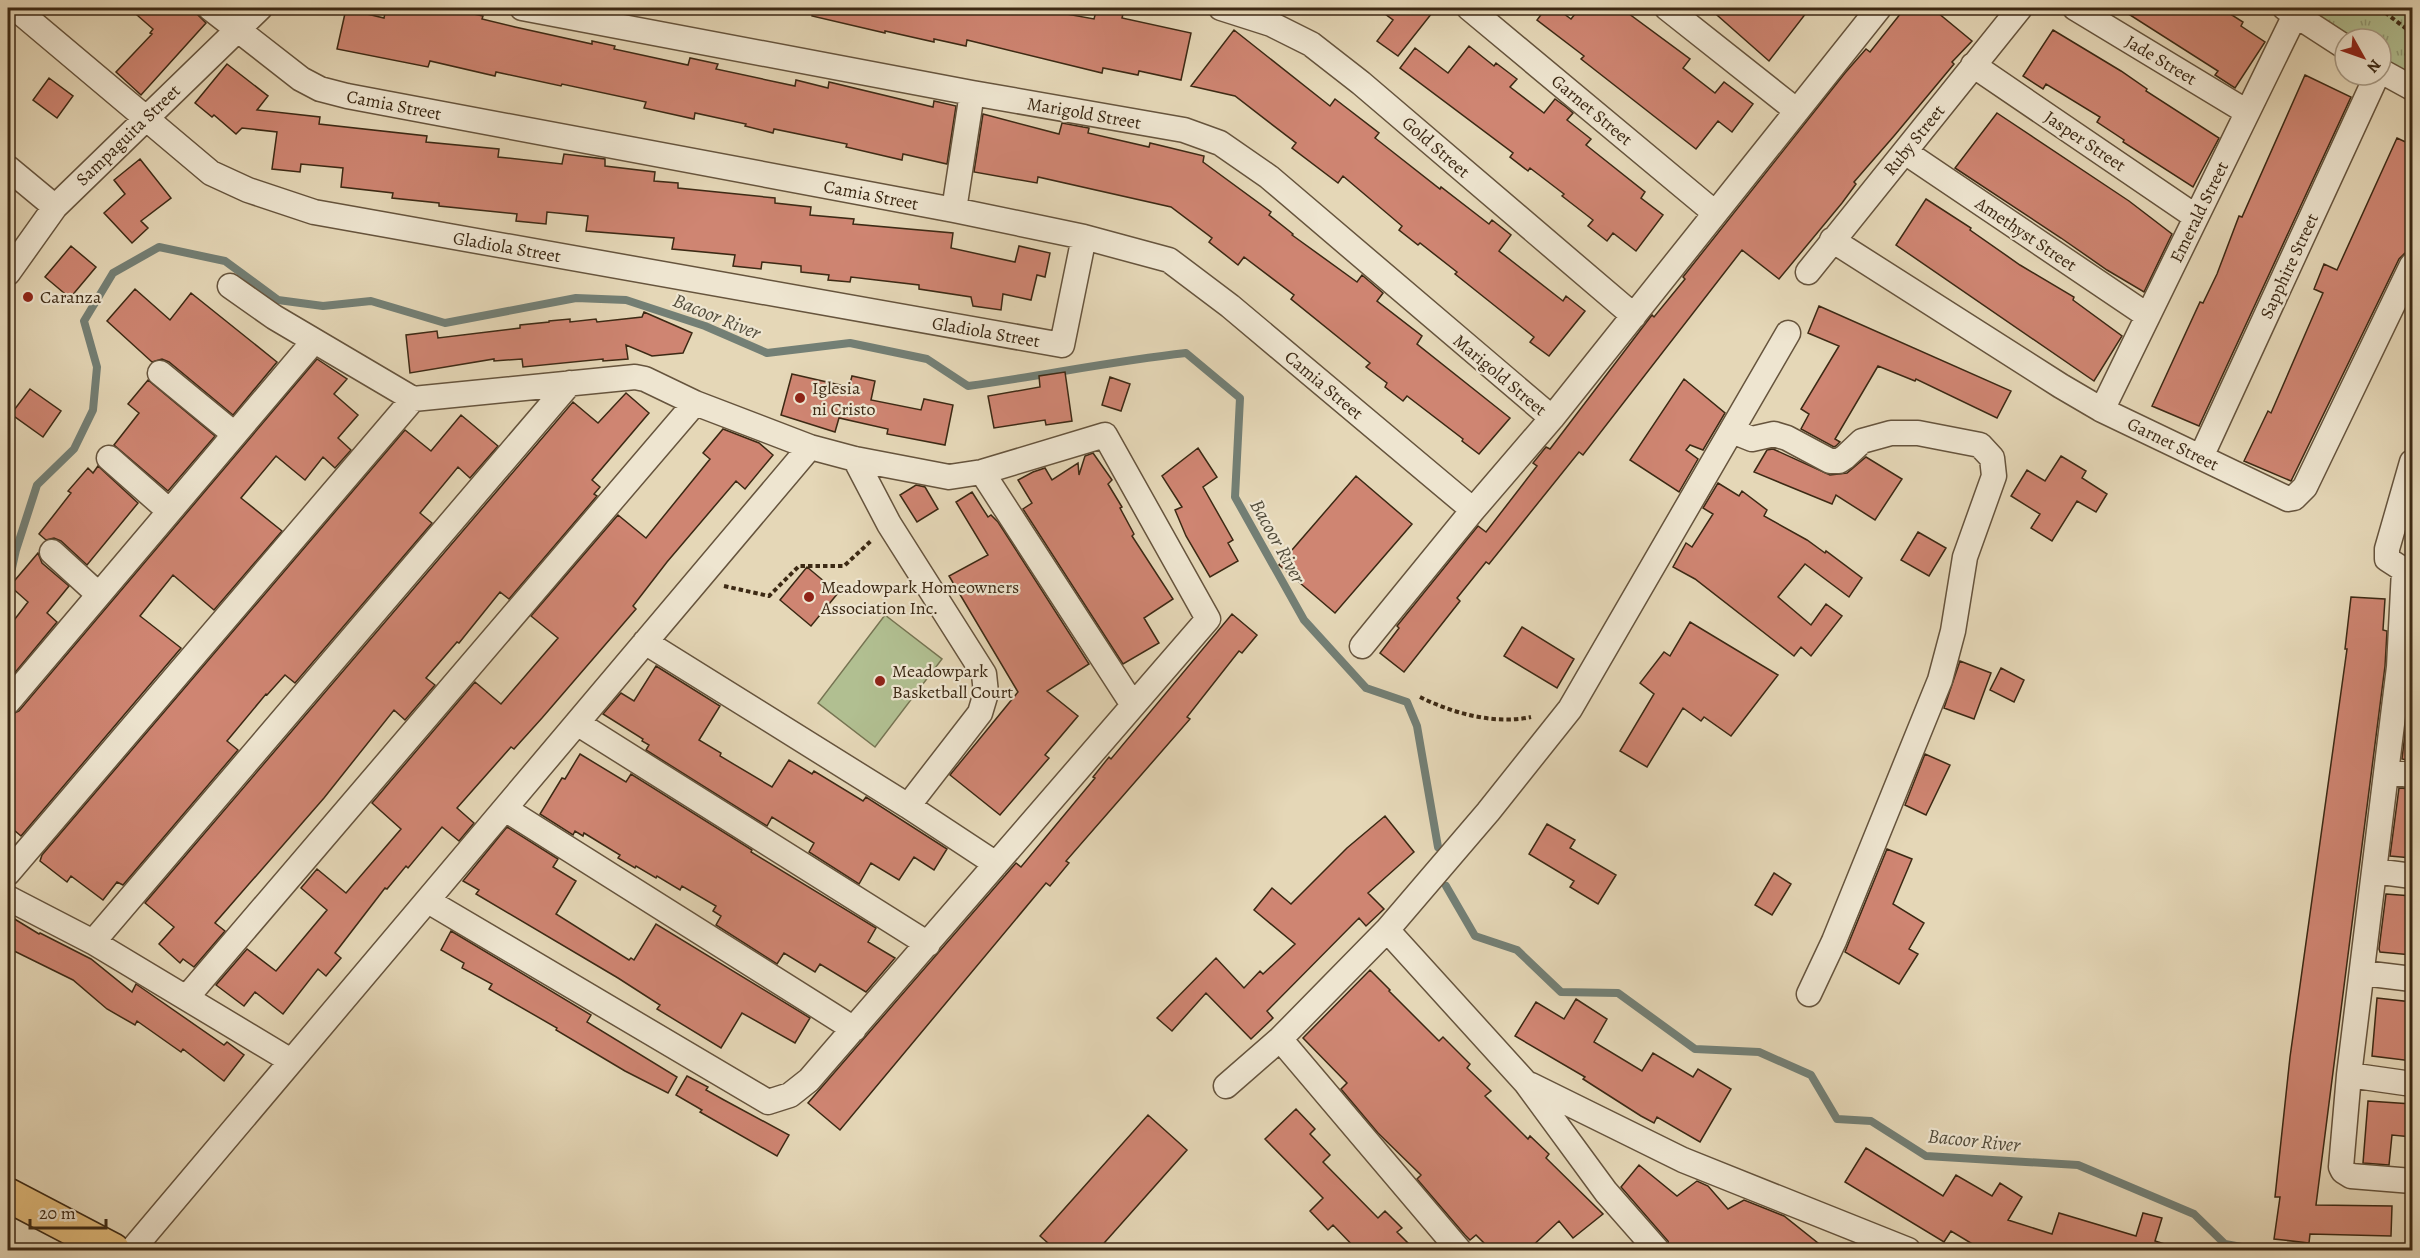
<svg xmlns="http://www.w3.org/2000/svg" width="2420" height="1258" viewBox="0 0 2420 1258" font-family="Alegreya,serif">
<defs>
<pattern id="grass-tufts" width="24" height="20" patternUnits="userSpaceOnUse" patternTransform="scale(1.5)"><rect width="24" height="20" fill="#b1bf91"/><path d="M3 7l-1-3M5 7V3M7 7l1-3M15 17l-1-3M17 17v-4M19 17l1-3" fill="none" stroke="#919b75"/></pattern>
</defs>
<rect width="100%" height="100%" fill="#e5d7b7"/>
<filter id="stains"><feTurbulence type="fractalNoise" baseFrequency=".00333" numOctaves="4"/><feColorMatrix values="0 0 0 0 .2 0 0 0 0 .09 0 0 0 0 .02 0 0 0 .5 -.17"/></filter>
<radialGradient id="worn" r=".72"><stop offset=".6" stop-color="#630" stop-opacity="0"/><stop offset="1" stop-color="#630" stop-opacity=".3"/></radialGradient>
<path fill="url(#grass-tufts)" stroke="#767452" stroke-width="1.5" d="M2307 8H2412V79L2381 58V39H2354Z"/>
<path fill="#b1bf91" stroke="#767452" stroke-width="1.5" d="M885 615 942 659 875 747 818 703Z"/>
<g fill="none" stroke-linecap="round" stroke-linejoin="round">
<path stroke="#737f75" stroke-width="8" d="M8 586 16 550 37 485 74 449 93 410 97 367 84 321 113 273 159 247 225 261 278 300 323 306 371 301 445 323 576 298 626 300 705 326 767 353 850 343 927 359 968 386C1041 376 1113 361 1186 353L1240 398 1235 497 1304 620 1366 688 1407 702 1417 726 1438 847
M1446 886 1475 936 1517 950 1561 992 1618 993 1695 1049 1759 1052 1811 1075 1837 1119 1871 1121 1926 1156 2078 1165 2194 1214 2225 1244 2258 1250"/>
</g>
<path fill="#cf8572" stroke="#3c2914" stroke-width="1.5" d="M129 8H191L206 23 141 95 116 72 152 34 150 33 153 29Z
M386 8H429L454 13 455 10 483 16 482 19 515 27 592 44V41L615 46 614 49 688 65 690 58 718 64 716 69 795 86 796 80 828 88 829 82 933 107 934 101 956 106 947 164 903 154 902 160 846 147 847 144 774 129 773 133 745 126 746 124 695 113 694 119 644 108 646 102 562 84 561 86 496 72 495 76 430 61 428 67 337 49 346 9 384 18Z
M813 8H1033L1094 19 1097 8H1111L1124 10 1122 18 1191 33 1181 80 1139 71 1138 75 1103 68 1102 73 967 40 966 46 934 39V42L885 31V33L812 16Z
M1377 8H1436L1398 56 1377 41 1393 20Z
M1546 8H1556L1571 19 1580 8H1621L1690 59 1683 68 1715 93 1724 82 1753 104 1732 132 1718 121 1696 149 1581 59 1584 56 1537 20Z
M1709 8H1810L1769 61Z
M1905 8H1932L1972 41 1952 62 1954 64 1894 136 1854 182 1856 184 1842 203 1779 279 1742 250 1583 455 1579 452 1489 564 1486 562 1457 598 1460 601 1404 672 1380 653 1399 628 1397 626 1478 526 1486 532 1537 466 1533 463 1546 447 1550 449 1639 332 1652 315 1654 317 1685 279 1683 277 1845 73 1866 49 1870 52Z
M2119 8H2221L2243 22 2241 26 2265 42 2235 88 2215 75 2218 71Z
M1234 30 1330 106 1335 99 1379 133 1375 138 1440 189 1441 187 1489 224 1492 220 1511 235 1499 251 1563 301 1566 296 1585 311 1549 356 1530 342 1534 337 1455 274 1457 272 1420 243 1418 245 1399 230 1402 226 1343 176 1338 183 1292 148 1296 143 1235 96 1191 86Z
M2053 30 2121 71 2147 89 2146 91 2219 138 2193 187 2123 142 2124 140 2097 122 2100 117 2046 84 2043 89 2023 76Z
M1469 46 1494 66 1496 63 1517 79 1510 87 1544 113 1555 99 1566 107 1573 113 1567 120 1591 139 1586 145 1645 192 1641 198 1663 215 1636 251 1613 233 1607 241 1588 226 1593 220 1562 196 1564 194 1530 168 1528 171 1510 157 1513 153 1400 68 1415 48 1448 73Z
M227 64 268 96 257 110 320 117 319 124 427 136 426 142 499 149 498 157 562 164 564 154 605 159V166L655 172 654 181 678 183V188L775 198V203L811 207 810 215 854 219 853 224 953 233 951 248 1015 262 1019 246 1050 253 1045 277 1037 275 1031 300 1003 294 1001 310 973 306 971 297 919 289V285L851 277 850 282 828 280 829 275 801 272V266L762 262 761 269 733 266 735 255 672 249 674 238 586 231 588 216 547 212 546 224 516 221 517 214 439 206V203L392 198 393 193 341 187 343 168 301 164 300 172 272 169 277 132 242 128 236 134 214 115 212 117 195 103Z
M2305 75 2351 97 2199 426 2152 406 2200 302 2203 303 2217 274 2239 216 2242 217Z
M49 78 73 96 57 118 33 100Z
M1997 113 2129 201 2172 234 2144 292 2107 270 2061 238 1955 168Z
M983 114 1059 134 1062 123 1083 127 1089 128 1088 133 1149 147 1150 143 1204 156 1203 162 1271 212 1269 215 1293 234 1292 235 1357 282 1362 275 1383 293 1377 301 1422 336 1417 344 1510 418 1479 454 1462 441 1463 439 1407 396 1403 401 1385 387 1387 383 1366 367 1370 363 1291 299 1294 295 1244 257 1238 265 1209 242 1212 238 1171 207 1038 177 1037 183 974 172Z
M2397 138 2412 145V237L2406 252 2399 259 2291 481 2244 461 2268 411 2271 413 2323 293 2314 289 2324 264 2337 270Z
M140 159 171 198 141 221 148 228 132 243 104 213 125 194 114 180Z
M1926 199 1971 228 1970 230 2020 265 2074 297 2073 300 2122 336 2094 381 1896 245Z
M71 246 96 267 70 298 45 277Z
M135 289 170 320 191 293 277 362 233 415 169 362 162 359 152 362 107 321Z
M1819 306 2011 391 1997 418 1916 379 1915 381 1878 366 1835 439 1840 442 1836 446 1834 447 1801 429 1809 414 1801 409 1839 346 1808 333Z
M644 312 692 333 683 353 652 356 626 345 628 359 603 361V359L523 367 522 359 494 361V359L410 373 406 335 437 331 438 338 520 328V325L549 322V321L570 319V322L596 319 597 322 642 317Z
M317 359 347 379 334 394 358 415 338 438 351 450 335 468 323 457 305 480 276 456 241 498 282 531 214 610 173 575 140 616 181 648 21 836 8 825V716L19 711Z
M1065 372 1072 421 1046 425 1045 420 994 428 988 396 1040 387 1039 376Z
M792 374 849 387 852 376 875 381 871 400 921 410 924 399 953 405 945 445 887 434 888 429 839 418 835 432 781 415Z
M1110 377 1130 384 1121 411 1102 405Z
M1684 379 1725 413 1703 450 1690 445 1686 450 1698 459 1679 492 1630 460Z
M148 380 215 436 168 491 114 445 139 413 128 404Z
M30 389 61 411 43 437 11 414Z
M626 393 649 413 592 480 600 487 594 494 597 496 509 599 500 592 459 643 457 642 426 678 435 685 405 720 394 710 324 798 215 923 225 931 194 967 183 959 180 963 159 944 174 927 145 903 573 402 598 423Z
M461 415 498 446 470 478 458 467 420 513 432 523 295 683 285 675 267 695 266 694 227 741 238 750 123 885 117 882 103 900 71 876 67 882 40 861 42 855 405 430 431 451Z
M723 429 759 443 773 455 745 489 736 481 667 562 633 606 636 609 542 718 514 749 511 747 457 808 474 823 459 841 442 827 408 868 406 866 387 889 385 888 335 953 341 958 326 976 318 969 283 1014 255 992 244 1006 216 985 247 949 276 971 327 910 301 888 317 869 346 893 401 829 372 803 475 682 501 704 558 638 531 616 618 515 646 538 710 459 703 453Z
M1198 448 1217 477 1203 487 1233 540 1228 543 1238 561 1210 577 1186 536 1175 510 1182 507 1162 476Z
M1773 449 1830 475 1847 473 1866 457 1902 479 1875 520 1836 495 1832 504 1754 472 1767 450Z
M1093 453 1112 480 1108 484 1122 507 1120 508 1134 534 1132 536 1173 599 1144 618 1159 643 1123 664 1023 509 1032 503 1018 480 1033 472 1045 468 1052 480 1078 463 1079 475 1085 456Z
M2061 456 2086 471 2082 478 2107 494 2096 512 2077 501 2052 541 2031 528 2040 514 2011 496 2027 470 2045 481Z
M98 466 138 503 87 565 61 541 54 538 46 540 39 534 71 493 68 491 88 468 93 473Z
M1356 476 1412 524 1335 613 1279 565Z
M1718 483 1739 496 1742 491 1767 510 1764 516 1807 540 1825 553 1826 551 1862 578 1849 597 1805 564 1778 597 1811 625 1826 604 1842 616 1811 656 1801 647 1794 656 1695 579 1673 567 1686 543 1692 547 1713 514 1703 508Z
M916 485 925 487 938 509 917 522 900 495Z
M972 492 988 517 991 515 998 522 1089 664 1047 691 1078 716 1045 755 1049 758 1000 815 950 775 1018 692 949 576 988 555 956 502Z
M1918 532 1946 548 1929 576 1901 560Z
M38 553 42 563 69 586 47 613 57 622 8 681V628L28 602 10 586Z
M807 567 838 593 811 626 780 600Z
M2351 597 2385 599 2383 630 2387 631 2385 666 2316 1205 2392 1206 2391 1236 2310 1234 2309 1243 2274 1239 2280 1197H2275L2290 1057 2347 649H2345Z
M1232 614 1257 635 1242 653 1239 651 1187 717 1190 719 1066 861 1069 863 1050 886 1046 883 840 1130 808 1103 1016 863 1021 867 1095 778 1093 777 1109 757 1111 759Z
M1690 622 1778 675 1731 736 1704 717 1701 721 1683 708 1647 767 1620 751 1654 694 1640 683 1664 652 1670 656Z
M1522 627 1574 659 1557 688 1504 656Z
M1960 661 1991 673 1974 719 1944 708Z
M656 666 720 706 699 740 721 753 720 756 772 787 789 760 812 774 814 771 863 801 866 797 947 849 934 870 914 857 899 880 871 863 859 884 809 852 814 843 772 817 767 826 646 750 649 745 642 741 643 739 603 714 621 693 634 701Z
M2001 668 2024 680 2014 702 1990 690Z
M2412 674V761L2402 759Z
M580 754 626 782 631 774 752 850 751 852 876 928 868 942 895 958 866 992 820 964 815 972 784 953 777 964 716 925 721 916 713 911 716 906 682 886 680 890 657 876 656 878 636 866 635 868 618 858 620 855 584 833 583 836 575 831 573 835 540 814 562 778 565 779Z
M1925 754 1950 765 1926 815 1905 805Z
M2399 788 2412 789V858L2390 856Z
M1385 816 1414 852 1368 893 1384 909 1366 926 1359 918 1267 1011 1273 1018 1251 1039 1206 993 1172 1031 1157 1018 1216 958 1244 988 1260 971 1263 974 1295 944 1254 910 1272 888 1291 904 1347 848Z
M1547 824 1575 840 1570 848 1616 875 1598 904 1570 887 1574 881 1529 854Z
M507 827 558 859 553 867 576 881 556 914 629 960 631 958 634 960 656 924 810 1018 795 1043 742 1013 721 1048 657 1009 660 1005 618 978 476 894 479 890 463 881Z
M1887 849 1912 859 1893 904 1924 923 1909 949 1918 954 1899 984 1845 952Z
M1774 873 1791 884 1772 915 1755 905Z
M2386 894 2412 896V955L2380 952 2379 949Z
M8 915 39 934 40 933 91 959 132 992 136 984 224 1045 227 1042 244 1055 224 1081 183 1049 181 1052 137 1021 135 1025 107 1009 73 980 8 948Z
M451 931 591 1015 587 1022 677 1077 668 1093 625 1071 556 1030 557 1028 489 989 492 984 462 968 464 963 441 950Z
M1370 970 1390 990 1389 991 1439 1041 1443 1037 1470 1064 1467 1068 1491 1091 1485 1096 1528 1139 1530 1136 1549 1154 1546 1158 1603 1214 1573 1238 1559 1221 1527 1251H1492L1476 1235 1470 1240 1465 1235 1417 1179 1421 1175 1378 1133 1341 1089 1347 1083 1303 1038Z
M2377 998 2412 1002V1061L2372 1056Z
M1576 999 1607 1019 1594 1042 1642 1071 1653 1053 1693 1077 1698 1069 1731 1089 1700 1142 1657 1117 1654 1123 1641 1116 1583 1079 1585 1077 1515 1036 1536 1002 1564 1019Z
M687 1076 708 1087 706 1090 724 1100 789 1135 777 1156 700 1112 702 1110 676 1095Z
M2368 1101 2412 1104V1137L2392 1135 2389 1165 2363 1163Z
M1296 1109 1315 1129 1310 1134 1330 1155 1323 1162 1378 1218 1385 1211 1402 1228 1397 1232 1416 1251H1358L1333 1225 1328 1230 1310 1211 1323 1198 1265 1139Z
M1148 1115 1187 1150 1097 1251H1057L1040 1236Z
M1866 1148 1943 1196 1956 1175 1992 1196 2000 1183 2022 1197 2008 1220 2052 1234 2059 1213 2136 1236 2143 1213 2162 1218 2155 1241 2168 1245V1251H1984L1951 1231 1944 1242 1845 1182Z
M1639 1165 1677 1196 1697 1181 1708 1186 1728 1209 1744 1200 1784 1216 1828 1251H1671L1668 1241 1621 1187Z"/>
<g fill="none" stroke-linecap="round" stroke-linejoin="round">
<g stroke="#66543d" stroke-width="27">
<path id="minor" d="M15 8 211 173 248 190 314 212 1062 345 1084 237
M210 8 301 79 320 89 347 96 954 210 1084 237 1169 260 1230 306 1473 510
M522 8 972 93 1184 130 1220 143 1269 177 1552 418
M1221 8 1271 24 1311 44 1361 83 1634 316
M1469 8 1715 213
M1667 8 1797 111
M2075 8 2247 112
M2285 8 2345 47
M1973 65 2196 217
M2381 71 2412 88
M1905 152 2148 316
M8 168 55 207
M954 210 972 93
M1832 240 2061 386 2102 410 2288 499 2294 498 2305 487 2412 265
M1808 272 2020 8
M8 273 55 207 260 8
M230 286 274 317 413 399 635 377 645 379 695 403 810 447 855 459 949 477 982 472 1105 435 1208 619 809 1080 790 1095 768 1102 428 901
M160 373 233 433
M2102 410 2295 15
M1732 431 1752 439 1774 434 1787 438 1830 461H1839L1845 457 1862 441 1891 433H1918L1980 445 1992 458 1994 476 1965 557 1953 631 1940 680 1834 941 1809 994
M2201 457 2377 75
M109 458 168 510
M855 459 889 524 984 674 986 693 980 713 908 806
M2412 462 2387 549V559L2404 570 2412 571
M982 472 1133 705
M52 552 98 594
M2404 570 2399 667 2349 1075 2341 1167 2343 1171 2351 1176 2412 1181
M645 642 908 806 996 864
M1362 646 1473 510 1552 418 1879 8
M8 702 314 341
M577 723 928 944
M2387 772 2412 775
M505 809 854 1029
M2374 871 2412 876
M8 873 413 399
M8 898 93 942 291 1061
M1387 930 1488 812 1570 709 1788 333
M93 942 570 383
M2363 973 2412 979
M187 997 695 403
M1280 1039 1459 1250
M2349 1075 2412 1084
M1531 1085 1683 1160 1908 1250
M1226 1086 1280 1039 1387 930 1526 1083 1606 1192 1657 1250
M132 1250 810 447"/>
</g>
<g stroke="#3c2914" stroke-width="36">
<path id="primary" d="M8 1195 113 1250"/>
</g>
<path stroke="#3c2914" stroke-width="4" stroke-dasharray="4.5 3" stroke-linecap="butt" d="M2379 8 2412 33
M724 586 769 596 799 566H844L872 540
M1420 697C1452 713 1495 725 1531 717"/>
<use href="#minor" stroke="#eee5d0" stroke-width="24"/>
<use href="#primary" stroke="#e2bc7c" stroke-width="33"/>
</g>
<g fill="#8f2418" stroke="#eee5d0" stroke-width="2">
<circle cx="28" cy="297" r="6"/>
<circle cx="800" cy="398" r="6"/>
<circle cx="809" cy="597" r="6"/>
<circle cx="880" cy="681" r="6"/>
</g>
<g text-anchor="middle" stroke-width="4.5" stroke-linejoin="round" paint-order="stroke">
<g font-size="18" fill="#3c2914" stroke="#eee5d0">
<text transform="translate(2161 60) rotate(31)" y="6">Jade Street</text>
<text transform="translate(394 105) rotate(11)" y="6">Camia Street</text>
<text transform="translate(1592 110) rotate(40)" y="6">Garnet Street</text>
<text transform="translate(1084 113) rotate(10)" y="6">Marigold Street</text>
<text transform="translate(128 135) rotate(-44)" y="6">Sampaguita Street</text>
<text transform="translate(1914 140) rotate(-51)" y="6">Ruby Street</text>
<text transform="translate(2085 141) rotate(34)" y="6">Jasper Street</text>
<text transform="translate(1436 147) rotate(41)" y="6">Gold Street</text>
<text transform="translate(871 195) rotate(11)" y="6">Camia Street</text>
<text transform="translate(2199 212) rotate(-64)" y="6">Emerald Street</text>
<text transform="translate(2026 234) rotate(34)" y="6">Amethyst Street</text>
<text transform="translate(507 247) rotate(10)" y="6">Gladiola Street</text>
<text transform="translate(2289 266) rotate(-65)" y="6">Sapphire Street</text>
<text transform="translate(986 332) rotate(10)" y="6">Gladiola Street</text>
<text transform="translate(1500 375) rotate(40)" y="6">Marigold Street</text>
<text transform="translate(1324 385) rotate(40)" y="6">Camia Street</text>
<text transform="translate(2173 444) rotate(26)" y="6">Garnet Street</text>
</g>
<g font-size="18" fill="#3c2914" stroke="#eee5d0" text-anchor="start">
<text x="40" y="303">Caranza</text>
<text x="812" y="394">Iglesia<tspan x="812" dy="21">ni Cristo</tspan></text>
<text x="821" y="593">Meadowpark Homeowners<tspan x="821" dy="21">Association Inc.</tspan></text>
<text x="892" y="677">Meadowpark<tspan x="892" dy="21">Basketball Court</tspan></text>
</g>
<g font-size="20" font-style="italic" fill="#534d3c" stroke="#eee5d0">
<text transform="translate(717 316) rotate(22)" y="7">Bacoor River</text>
<text transform="translate(1278 541) rotate(61)" y="7">Bacoor River</text>
<text transform="translate(1974 1140) rotate(6)" y="7">Bacoor River</text>
</g>
</g>
<rect width="2420" height="1258" fill="none" stroke="#e5d7b7" stroke-width="30"/>
<rect x="9" y="9" width="2402" height="1240" fill="none" stroke="#3c2914" stroke-width="3"/>
<rect x="15" y="15" width="2390" height="1228" fill="none" stroke="#3c2914" stroke-width="1.5"/>
<g transform="translate(2363 57) rotate(130)"><circle r="28" fill="#eee5d0" stroke="#a79a85" stroke-width="1.5"/>
<path d="M0-4.5L10 22L0 15L-10 22Z" fill="#8f2418"/>
<text y="-9" font-size="16" font-weight="bold" text-anchor="middle" fill="#3c2914">N</text>
</g>
<path d="M30 1219v9h76v-9" fill="none" stroke="#3c2914" stroke-width="3"/>
<text x="39" y="1219" font-size="18" fill="#3c2914" stroke="#eee5d0" stroke-width="4.5" paint-order="stroke">20 m</text>
<rect width="100%" height="100%" filter="url(#stains)"/>
<rect width="100%" height="100%" fill="url(#worn)"/>
</svg>
